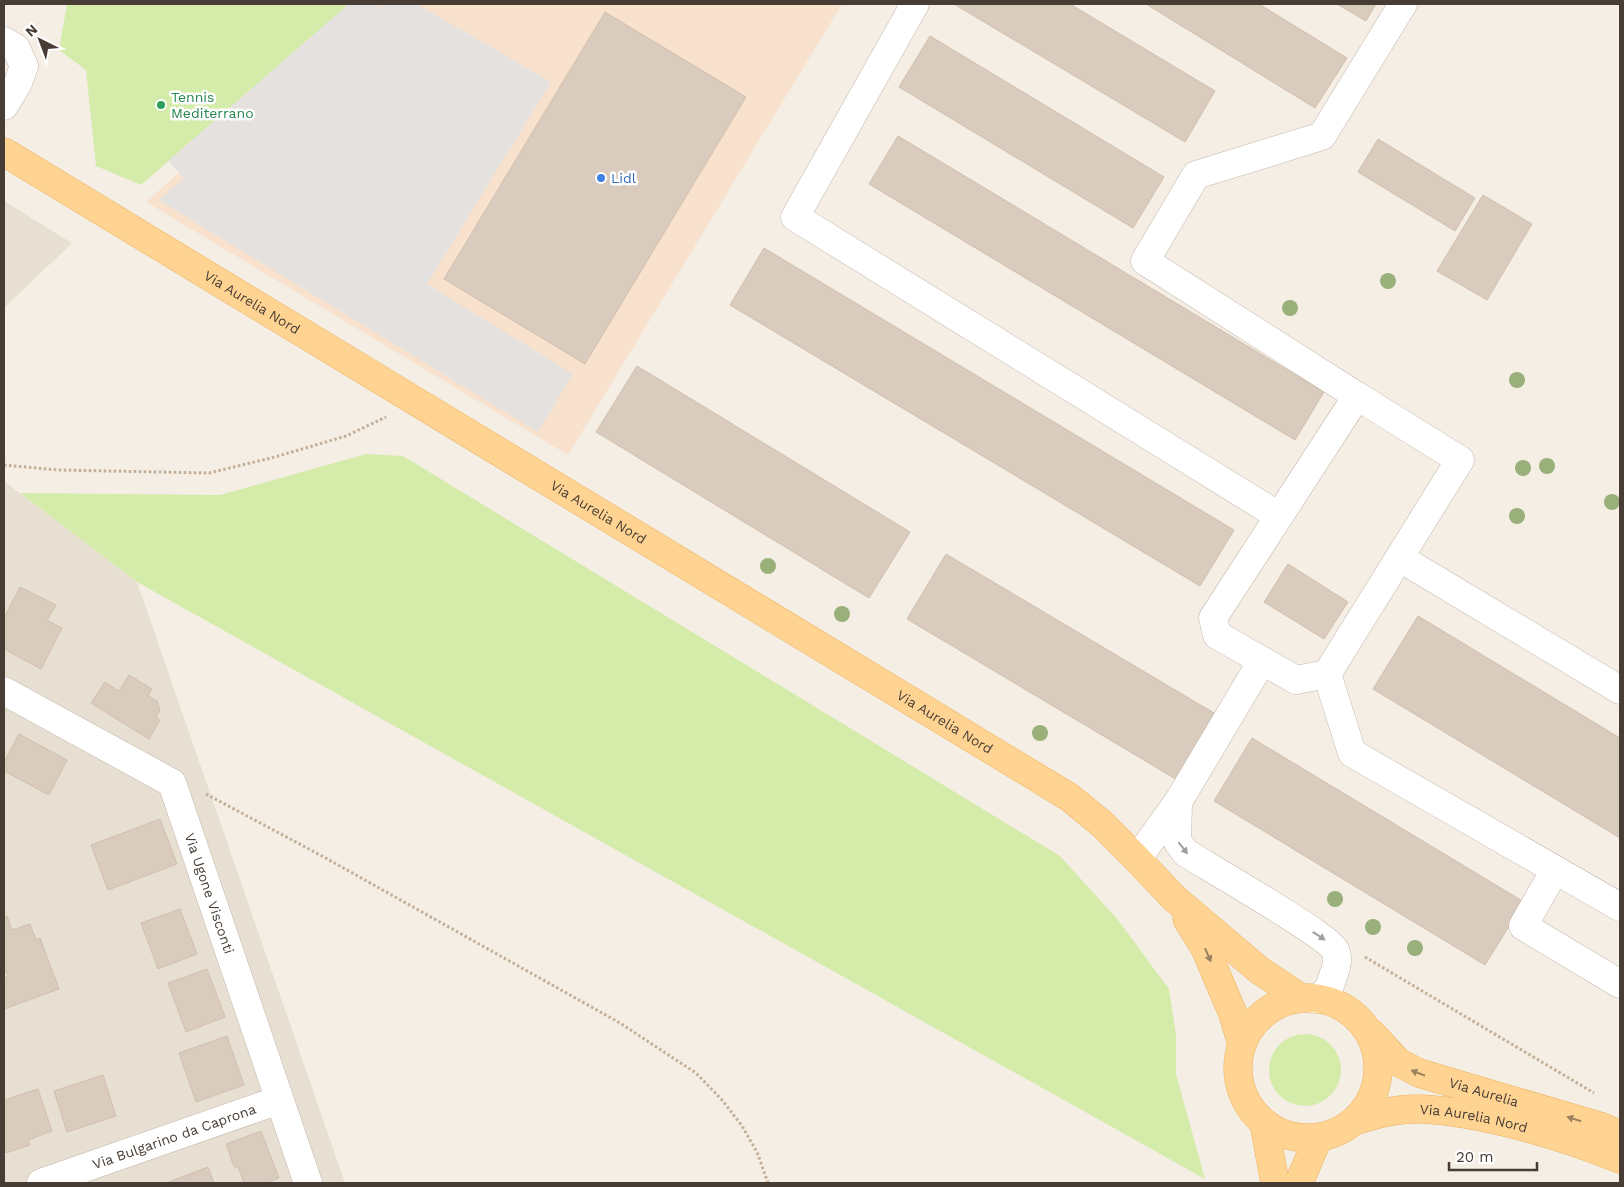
<svg xmlns="http://www.w3.org/2000/svg" width="1624" height="1187" viewBox="0 0 1624 1187" font-family="'Work Sans',sans-serif">
<rect width="100%" height="100%" fill="#f4eee5"/>
<path fill="#e8dfd3" d="M4 201 72 243 4 308Z
M4 481 137 582 345 1183H4Z"/>
<path fill="#f8e2ce" d="M369 4H842L568 455 146 202Z"/>
<path fill="#d5ebaa" d="M67 4H349L141 185 96 166 86 70 59 50Z
M366 454 403 456 1060 856 1118 920 1169 989 1176 1035V1074L1205 1179 137 582 20 493 220 495Z
M1269 1070a36 36 0 1 1 72 0a36 36 0 1 1-72 0Z"/>
<path fill="#e4e1de" d="M349 4H378L381 7 384 4H417L551 82 427 284 573 374 538 432 159 200 184 178 168 161Z"/>
<path fill="#d9cbbd" stroke="#d1bfac" d="M954 4H1070L1215 91 1185 142Z
M1146 4H1259L1347 58 1315 108Z
M1337 4H1376L1366 21Z
M605 12 746 97 585 364 444 279Z
M930 36 1164 177 1133 228 899 87Z
M898 136 1324 392 1295 440 869 184Z
M1378 139 1475 198 1455 231 1358 172Z
M1483 195 1532 224 1487 300 1437 271Z
M764 248 1234 530 1200 586 730 305Z
M637 366 910 532 869 598 596 432Z
M946 554 1219 716 1179 781 907 619Z
M1288 564 1348 602 1324 639 1264 602Z
M20 587 56 605 47 620 62 628 41 669 4 649V618Z
M1418 616 1620 738V838L1373 689Z
M129 675 152 689 148 696 157 701 160 710 156 717 160 720 149 739 91 703 105 682 119 691Z
M19 734 67 760 49 795 4 771V762Z
M1252 738 1524 902 1485 965 1214 801Z
M160 819 177 864 108 890 91 845Z
M180 909 197 954 158 969 141 923Z
M7 916 12 930 30 924 36 940 40 938 59 989 4 1009V978L8 976 6 972 4 973V917Z
M207 969 225 1017 186 1032 168 983Z
M227 1036 244 1085 196 1102 179 1053Z
M103 1075 116 1116 67 1132 54 1091Z
M38 1089 52 1131 28 1140 30 1145 6 1153 4 1147V1100Z
M261 1131 279 1178 265 1183H244L238 1167H234L226 1144Z
M208 1167 214 1183H166Z"/>
<g fill="none" stroke-linecap="round" stroke-linejoin="round">
<g stroke="#c3b7aa" stroke-width="29">
<g id="minor">
<path d="M915 4 795 217 1279 516"/>
<path d="M4 41 16 48 24 66 18 83 4 106"/>
<path d="M1357 396 1460 460 1327 674 1296 680 1217 635 1213 618Z"/>
<path d="M1357 396 1145 261 1196 175 1322 136 1403 4"/>
<path d="M1400 558 1620 690"/>
<path d="M1327 674 1352 753 1620 907"/>
<path id="s1" d="M4 691 172 783 308 1183"/>
<path d="M1178 802 1177 841 1186 853C1207 866 1330 937 1335 950 1339 958 1336 969 1333 976 1330 988 1326 995 1314 999"/>
<path d="M1137 859 1178 802 1262 661"/>
<path d="M1555 870 1523 926 1620 984"/>
<path id="s2" d="M41 1183 279 1100"/>
</g>
</g>
<g stroke="#ecb15b" stroke-width="29">
<g id="major">
<path id="s3" d="M4 152 1069 797 1102 824 1137 859 1174 898 1259 970 1301 998"/>
<path d="M1187 919 1205 948 1233 1014 1242 1045"/>
<circle cx="1308" cy="1068" r="70"/>
<path id="s4" d="M1371 1033 1398 1062 1419 1073 1602 1127 1620 1135"/>
<path id="s5" d="M1354 1121C1376 1114 1398 1108 1421 1109 1483 1112 1563 1136 1620 1159"/>
<path d="M1264 1123 1275 1183"/>
<path d="M1299 1183 1318 1138"/>
</g>
</g>
<path stroke="#c3af97" stroke-width="3" stroke-dasharray="2.5 2.5" stroke-linecap="butt" d="M4 465 58 470 209 473 275 457 346 436 386 417
M206 794 322 856 620 1023 696 1073 723 1101 742 1126 757 1152 768 1183
M1365 957 1594 1093"/>
<use href="#minor" stroke="#fff" stroke-width="28"/>
<use href="#major" stroke="#ffd493" stroke-width="28"/>
</g>
<g fill="#99b07a">
<circle cx="1388" cy="281" r="8"/>
<circle cx="1290" cy="308" r="8"/>
<circle cx="1517" cy="380" r="8"/>
<circle cx="1547" cy="466" r="8"/>
<circle cx="1523" cy="468" r="8"/>
<circle cx="1612" cy="502" r="8"/>
<circle cx="1517" cy="516" r="8"/>
<circle cx="768" cy="566" r="8"/>
<circle cx="842" cy="614" r="8"/>
<circle cx="1040" cy="733" r="8"/>
<circle cx="1335" cy="899" r="8"/>
<circle cx="1373" cy="927" r="8"/>
<circle cx="1415" cy="948" r="8"/>
</g>
<defs><path id="oneway-solid" d="M-6-.8H1V-3.2L6.5 0L1 3.2V.8H-6Z" transform="scale(1.25)"/></defs>
<g fill="#a39e9a">
<use href="#oneway-solid" transform="translate(1183 848) rotate(52)"/>
<use href="#oneway-solid" transform="translate(1319 936) rotate(33)"/>
</g>
<g fill="#9a815f">
<use href="#oneway-solid" transform="translate(1208 955) rotate(66)"/>
<use href="#oneway-solid" transform="translate(1418 1073) rotate(-159)"/>
<use href="#oneway-solid" transform="translate(1574 1119) rotate(-163)"/>
</g>
<circle fill="#2e9e5b" stroke="#fff" stroke-width="2" cx="161" cy="105" r="5"/>
<circle fill="#3f7fe0" stroke="#fff" stroke-width="2" cx="601" cy="178" r="5"/>
<g text-anchor="middle" stroke-width="5" stroke-linejoin="round" paint-order="stroke">
<g font-size="14" fill="#27864d" stroke="#fff" text-anchor="start">
<text x="171" y="102">Tennis<tspan x="171" dy="16">Mediterrano</tspan></text>
</g>
<g font-size="14" fill="#366cbe" stroke="#fff" text-anchor="start">
<text x="611" y="183">Lidl</text>
</g>
<g font-size="14" fill="#473d34" stroke="#fff">
<text dy="5" stroke="none"><textPath href="#s3" startOffset="290">Via Aurelia Nord</textPath></text>
<text dy="5" stroke="none"><textPath href="#s3" startOffset="695">Via Aurelia Nord</textPath></text>
<text dy="5" stroke="none"><textPath href="#s3" startOffset="1100">Via Aurelia Nord</textPath></text>
<text dy="5" stroke="none"><textPath href="#s1" startOffset="308">Via Ugone Visconti</textPath></text>
<text dy="5" stroke="none"><textPath href="#s4" startOffset="131">Via Aurelia</textPath></text>
<text dy="5" stroke="none"><textPath href="#s5" startOffset="122">Via Aurelia Nord</textPath></text>
<text dy="5" stroke="none"><textPath href="#s2" startOffset="141">Via Bulgarino da Caprona</textPath></text>
</g>
</g>
<rect width="1624" height="1187" fill="none" stroke="#473d34" stroke-width="10"/>
<g transform="translate(40 40) rotate(318)" stroke="#ffffff" stroke-width="4" paint-order="stroke">
<path d="M0-4L9 19L0 12L-9 19Z" fill="#473d34"/>
<text y="-8" font-size="14" font-weight="bold" text-anchor="middle" fill="#473d34">N</text>
</g>
<path d="M1449 1162v8h88v-8" fill="none" stroke="#473d34" stroke-width="2.5"/>
<text x="1456" y="1162" font-size="15" fill="#473d34" stroke="#ffffff" stroke-width="4" paint-order="stroke">20 m</text>
</svg>
